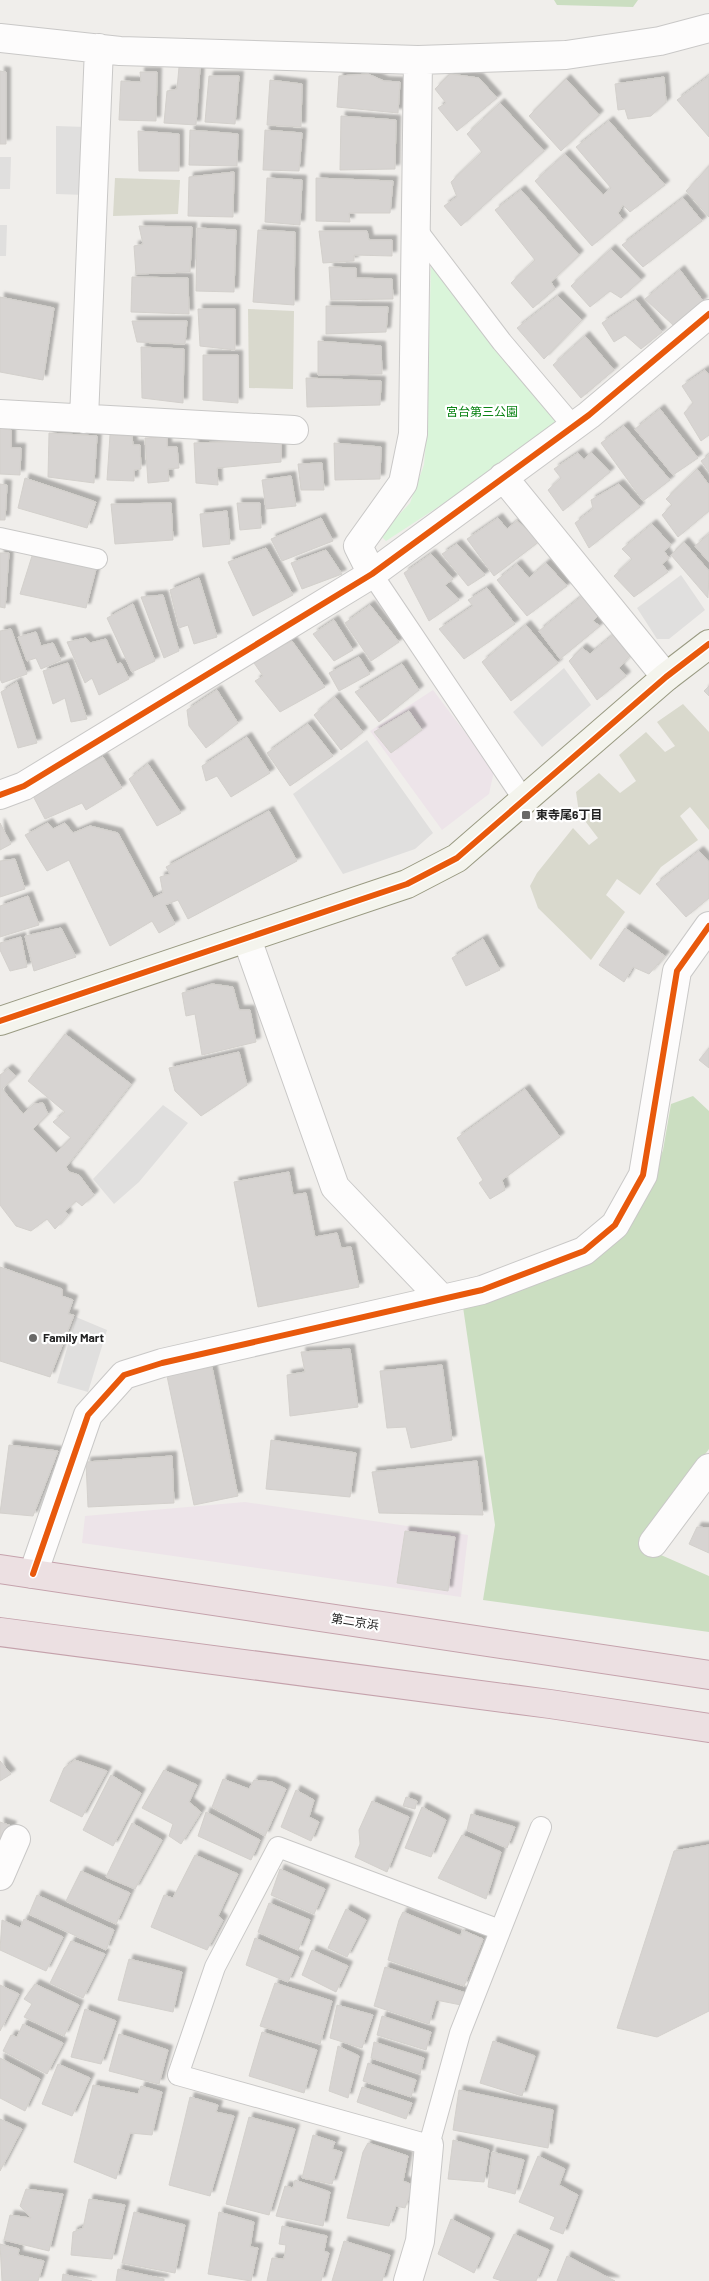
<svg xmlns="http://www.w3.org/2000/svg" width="709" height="2281" viewBox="0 0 709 2281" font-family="Barlow,'Noto Sans JP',sans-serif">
<defs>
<filter id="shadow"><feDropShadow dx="4.5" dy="-4.5" stdDeviation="1" flood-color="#0004"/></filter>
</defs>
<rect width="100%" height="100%" fill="#f0eeeb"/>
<path fill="#ede4e9" d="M433 690 494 771 489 794 442 830 370 731Z
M245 1502 468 1535 461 1597 82 1543 85 1516Z"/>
<path fill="#d9d9cd" d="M115 178 180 180 178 214 113 216Z
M248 309 294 311 293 389 249 388Z
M683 704 709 732V830L690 807 680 816 698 840 661 867 640 895 617 879 606 895 625 912 591 960 538 908 530 886 537 873 573 828 589 845 598 838 579 813 576 792 599 773 620 793 636 781 619 755 646 732 665 752 675 746 657 722Z"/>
<path fill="#cbdec1" d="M554 0H638L633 7 557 5Z
M693 1096 709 1111V1449L638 1545 709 1576V1632L483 1600 495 1525 463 1307 561 1275 600 1253 650 1186 663 1150 671 1104Z"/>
<path fill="#daf5da" d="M431 262 557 421 484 477 386 541 380 535 410 503 424 465 427 426Z"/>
<path fill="#e0dfde" d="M56 126 86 127 85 195 56 194Z
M0 157H11L10 189H0Z
M0 225H7L6 256H0Z
M681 575 705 610 669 639H657L637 608Z
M564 668 591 705 542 747 513 712Z
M367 740 433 833 415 849 343 874 293 794Z
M163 1105 188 1123 139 1182 114 1204 93 1179Z
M76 1317 107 1330 88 1392 57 1383Z"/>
<path fill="#d7d4d2" stroke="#d3d0cc" filter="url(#shadow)" d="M179 67 200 68 196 125 164 123 167 91 177 89Z
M0 71 6 72V144H0Z
M140 72H157L156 121 119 120 121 81 141 82Z
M368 74 384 81 400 82 398 113 337 107 339 76Z
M450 74 479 78 497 98 457 131 438 108 446 103 435 89Z
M209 76H239L235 124 205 122Z
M709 76V137L677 100Z
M664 77 666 102 651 116 628 119 625 109 618 110 615 84Z
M566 79 599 115 561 151 529 116Z
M270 80 302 84 301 127 267 125Z
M500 103 544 151 461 226 444 206 457 197 451 182 482 152 467 134Z
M341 116 396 120 395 169 340 170Z
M609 121 665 185 630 212 623 205 618 213 623 220 592 246 535 181 565 154 603 195 611 188 576 147Z
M190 130 238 134 237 166 189 165Z
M265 130 302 133 299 171 263 170Z
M138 131 179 134V171H139Z
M709 166V217L686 191Z
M234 172 233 217 188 216 189 177Z
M267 178 302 180 300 225 265 222Z
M316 178 393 181 390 213H349L350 222 316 221Z
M521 190 579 255 551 282 555 289 533 308 511 283 535 260 495 210Z
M683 198 702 221 643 267 622 245Z
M139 226 192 227 190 272 136 274 134 246 143 244Z
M197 228 236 230 234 292 196 291Z
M258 230 295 232 294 305 253 302Z
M319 231H367L369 240H392V256L354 255V261L323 263Z
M611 249 641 280 621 298 610 291 590 307 571 286Z
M329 267 356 268V278L392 279 393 299 331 300Z
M680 270 703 301 673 325 645 299Z
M132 277 188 278 189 314 131 312Z
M558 296 582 320 544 359 517 328Z
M0 297 54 308 43 380 0 372Z
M636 300 662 332 641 349 625 335 614 342 602 323Z
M326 306 388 307 386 332 326 334Z
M198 309H235V350L200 346Z
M132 321H187L185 344 137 342Z
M585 336 614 370 581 398 553 365Z
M318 341 381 346 382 374 318 375Z
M141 347 184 349 183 403 142 398Z
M203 355H238V403L203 400Z
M705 370 709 375V435L701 441 684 413 693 403 682 386Z
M306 378 381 381 380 405 307 407Z
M660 409 698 458 673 475 635 429Z
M624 426 670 480 643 501 601 443Z
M0 428 11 430V448H21L20 475 0 474Z
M49 433 97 436 94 483 48 477Z
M110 435 132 436 133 445H140L141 469 134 470V481L107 480Z
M167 437V447H177L179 468 168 469 169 481 148 483 145 438Z
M281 440V462L217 468 218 485 196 483 194 443Z
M334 443 381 447 380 479 335 480Z
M591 452 610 472 563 511 548 490 561 478 554 469 578 453 584 460Z
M709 455V472L701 461Z
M322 463 324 490H301L298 464Z
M697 469 709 485V511L678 537 662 515 672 505 666 499Z
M291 476 296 506 266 509 262 480Z
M25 478 96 502 87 528 18 508Z
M0 484 7 485 5 520H0Z
M619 484 640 507 589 548 575 523 593 509 591 500Z
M171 503 173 540 115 544 111 504Z
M237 503H260L261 528 240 530Z
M227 511 230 544 203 547 200 514Z
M321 518 333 541 282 561 271 539Z
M498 518 507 529 517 521 540 541 494 576 467 539Z
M652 524 671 545 664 551 669 558 662 564 668 572 634 597 614 576 632 559 622 549Z
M709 534V562L695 546Z
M684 542 709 571 708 598 671 555Z
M457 544 485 575 468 586 442 554Z
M266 548 293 595 253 616 228 562Z
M326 550 342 574 302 589 291 563Z
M0 553H9L5 608 0 607Z
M431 554 453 579 445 585 459 600 429 621 404 573Z
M32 556 96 569 86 608 20 594Z
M546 563 567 586 527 616 497 580 517 564 529 578Z
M199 578 217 637 194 644 188 625 179 628 170 590Z
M487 588 515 624 464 659 439 629 473 606 468 600Z
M163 595 179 651 164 658 141 597Z
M582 596 599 615 593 621 600 626 560 659 539 631Z
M133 604 155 661 132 672 107 618Z
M370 605 399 642 371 661 345 623Z
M334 620 353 650 334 661 313 634Z
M526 625 558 663 511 701 482 662Z
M11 629 27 674 2 683 0 679V631Z
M36 632 41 646 53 643 61 660 41 669 36 658 27 661 18 637Z
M613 635 630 656 619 668 626 676 597 700 569 661 582 648 590 654Z
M86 638 90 643 106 639 117 664 121 663 129 679 99 695 92 678 85 683 67 642Z
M292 641 325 687 280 712 255 681 263 676 252 660Z
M359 657 370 674 339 691 329 673Z
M68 663 87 719 71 722 65 698 53 704 43 671Z
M402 664 419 690 379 722 355 692Z
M17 682 37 743 18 748 1 692Z
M709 686V696L704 691Z
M217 690 238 723 206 748 189 726 187 710Z
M335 697 363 732 341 750 314 715Z
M409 711 422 730 391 753 374 732Z
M308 724 333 756 290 786 267 753Z
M247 737 270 773 231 797 217 776 206 781 202 766Z
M103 757 122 788 86 810 82 803 45 819 31 792Z
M148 764 181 813 157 826 129 779Z
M269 811 297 861 188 919 178 900 165 905 175 924 159 933 152 921 110 946 69 860 47 871 25 835 48 823 53 829 65 823 73 833 90 826 118 833 153 898 163 893 160 877 170 874 166 867Z
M0 823 11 844 0 850Z
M699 851 709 862V898L686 917 656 884Z
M15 859 25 889 0 897V861Z
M28 896 39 925 0 937V906Z
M61 928 76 957 34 971 25 936Z
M625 928 665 956 649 974 633 967 624 982 599 965Z
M21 937 27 967 10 971 0 950V943Z
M483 939 500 970 466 986 452 958Z
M212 984 233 987 239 1010H250L256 1042 202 1055 195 1014 186 1016 182 993Z
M65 1034 131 1084 66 1167 69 1172 79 1175 94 1195 82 1206 76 1201 65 1211 68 1215 55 1229 47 1219 31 1231 16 1226 0 1205V1075L8 1069 16 1076 2 1089 23 1114 34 1104 43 1103 48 1114 33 1129 56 1153 71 1138 53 1122 65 1112 28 1081Z
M709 1048V1068L699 1060Z
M239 1052 247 1085 201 1116 175 1091 169 1068Z
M525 1089 560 1137 502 1180 505 1190 490 1199 479 1183 483 1180 457 1138Z
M289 1172 293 1195 306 1193 315 1237 337 1233 341 1248 351 1247 359 1287 258 1307 234 1182Z
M0 1267 62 1289V1296L73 1300 68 1314 74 1315 50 1377 0 1361Z
M350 1349 358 1407 290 1416 287 1375 305 1372 301 1352Z
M442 1365 452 1440 411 1448 406 1427 387 1428 380 1371Z
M212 1367 238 1496 194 1505 167 1376Z
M271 1440 356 1453 350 1497 266 1489Z
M9 1445 58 1451 33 1516 0 1513Z
M172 1456 174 1503 88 1507 86 1462Z
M477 1461 483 1515 379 1513 372 1472Z
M697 1527 709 1528V1553L689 1544Z
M405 1531 455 1537 448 1591 397 1583Z
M75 1760 107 1771 82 1817 50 1801 64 1768Z
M0 1761 11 1774 0 1781Z
M164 1770 197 1785 189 1802 201 1812 181 1844 169 1836 173 1824 142 1808Z
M111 1775 141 1793 113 1846 83 1830Z
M223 1779 249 1789 254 1780 272 1782 286 1789 265 1836 212 1807Z
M296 1790 314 1800 309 1817 319 1822 311 1841 281 1827Z
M406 1797 417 1801 415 1809 403 1806Z
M372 1801 409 1817 387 1872 355 1857 360 1844 359 1830Z
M422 1807 446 1820 431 1857 405 1848Z
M206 1812 260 1840 251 1860 198 1836Z
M471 1814 515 1827 507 1848 467 1830Z
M0 1822 12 1826 0 1851Z
M132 1823 162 1840 135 1889 106 1877Z
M462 1835 501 1852 486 1899 438 1878Z
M709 1845V2011L657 2037 617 2028 674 1851Z
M195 1855 238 1874 218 1916 223 1920 207 1950 151 1927 164 1895 173 1898Z
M280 1869 325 1889 314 1914 271 1895Z
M81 1871 130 1893 116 1924 66 1901Z
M37 1895 114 1930 106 1950 29 1914Z
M269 1903 310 1920 298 1950 258 1932Z
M346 1909 366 1920 347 1957 328 1948Z
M403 1912 461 1936 462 1930 483 1939 464 1986 388 1960 399 1920Z
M24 1919 63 1937 46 1971 0 1950 2 1920 20 1928Z
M255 1938 299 1957 288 1982 246 1965Z
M71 1941 105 1954 83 1998 50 1983Z
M312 1950 348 1966 336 1992 302 1975Z
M129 1959 182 1972 173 2012 118 2000Z
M385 1967 466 1993 461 2005 436 2000 429 2024 374 2006Z
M275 1983 332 2001 320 2044 260 2026Z
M35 1984 79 2005 64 2036 24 2017 32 2004 24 1999Z
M0 1985 19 1994 0 2031Z
M337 2005 373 2015 362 2048 330 2038Z
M85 2009 116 2021 101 2064 71 2057Z
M382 2016 431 2032 426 2050 377 2035Z
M23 2024 63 2043 47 2074 3 2051 11 2035 17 2037Z
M262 2032 317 2050 304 2093 249 2076Z
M119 2034 168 2050 159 2084 109 2071Z
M493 2041 535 2056 522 2096 480 2083Z
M374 2042 424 2058 420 2074 371 2058Z
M338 2046 359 2056 348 2098 329 2091Z
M0 2058 40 2079 25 2111 0 2098Z
M368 2063 416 2080 411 2097 363 2081Z
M58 2064 90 2078 72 2116 42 2104Z
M93 2085 138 2094 141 2086 162 2092 152 2135 130 2133 116 2179 74 2162Z
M362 2087 412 2103 406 2119 357 2102Z
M459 2090 553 2110 548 2148 453 2130Z
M190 2097 218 2105 216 2112 234 2116 210 2196 169 2185Z
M249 2117 295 2129 269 2215 226 2204Z
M0 2119 22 2129 0 2171Z
M313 2135 335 2142 332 2149 342 2152 332 2184 302 2178Z
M453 2140 489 2150 484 2182 448 2179Z
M368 2143 408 2156 403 2181 413 2185 405 2208 396 2206 389 2226 347 2218 363 2152Z
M492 2152 524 2160 515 2194 488 2187Z
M538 2156 565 2169 559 2185 578 2195 563 2234 550 2229 555 2217 519 2202Z
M295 2180 330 2192 323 2226 276 2216 285 2186 293 2188Z
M26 2189 63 2194 49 2251 4 2240 10 2215 31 2218 20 2206Z
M89 2199 125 2205 112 2259 71 2255 73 2232 83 2228Z
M134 2212 185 2225 175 2273 122 2263Z
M219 2212 254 2222 250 2247 258 2248 251 2281 208 2274Z
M451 2219 490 2238 474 2273 438 2254Z
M282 2226 327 2236 324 2251 329 2253 321 2281H267L272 2258 284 2259 286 2245 279 2244Z
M514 2234 549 2250 536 2281H502L493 2278Z
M344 2241 390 2255 382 2281H332Z
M0 2244 19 2249 18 2255 44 2261 38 2281H2Z
M567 2256 615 2281H557Z
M118 2269 164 2279V2281H116Z
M63 2274 92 2281H62Z"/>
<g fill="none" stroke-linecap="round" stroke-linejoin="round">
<g stroke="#c9c8c7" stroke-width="22">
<path id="lane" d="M416 229 502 342 573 426
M0 538 97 559
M372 574 524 800
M500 1930 278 1847 215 1967 178 2075 429 2145 460 2033 541 1827"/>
</g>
<g stroke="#c9c8c7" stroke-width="30">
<path id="street" d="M0 38 120 51 418 60 566 55 660 41 709 28
M0 414 294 430
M84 419 99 48
M503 477 666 677
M372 574 358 546 403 483 413 434 418 60
M0 795 24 786 372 574 589 415 709 314
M247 939 335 1187 442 1299
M653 1543 709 1468
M33 1574 88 1415 124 1375 162 1363 482 1290 584 1251 615 1225 643 1175 677 971 709 926
M0 1876 16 1839
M408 2281 420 2241 429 2145"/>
</g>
<g stroke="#999a82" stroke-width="30">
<path id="secondary" d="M0 1021 407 884 457 858 666 677 709 644"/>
</g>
<g stroke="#c5a2ac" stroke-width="30">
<path id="highway" d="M0 1569 709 1675
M0 1632 550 1704 709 1728"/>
</g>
<use href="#lane" stroke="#fdfcfc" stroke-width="20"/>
<use href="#street" stroke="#fdfcfc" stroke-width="28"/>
<use href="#secondary" stroke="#f4f4ed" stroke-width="28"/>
<use href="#highway" stroke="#ece0e2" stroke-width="28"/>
<g stroke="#fff" stroke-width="9">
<path id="cycleway" d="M0 795 24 786 372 574 589 415 709 314
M0 1021 407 884 457 858 666 677 709 644
M33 1574 88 1415 124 1375 162 1363 482 1290 584 1251 615 1225 643 1175 677 971 709 926"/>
</g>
<use href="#cycleway" stroke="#e8590c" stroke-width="6"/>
</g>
<g fill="#6a6968" stroke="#fff" stroke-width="2">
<rect x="521" y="810" width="10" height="10" rx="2.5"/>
<circle cx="33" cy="1338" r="5"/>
</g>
<g text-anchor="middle" stroke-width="4.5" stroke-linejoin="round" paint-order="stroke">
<g font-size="12" fill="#0c8416" stroke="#fff">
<text x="482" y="416">宮台第三公園</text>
</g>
<g font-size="12" font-weight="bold" fill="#222" stroke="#fff" text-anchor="start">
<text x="536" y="819">東寺尾6丁目</text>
<text x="43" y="1342">Family Mart</text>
</g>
<g font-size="12" fill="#222" stroke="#fff">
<text transform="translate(355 1622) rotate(9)" y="4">第二京浜</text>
</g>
</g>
</svg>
